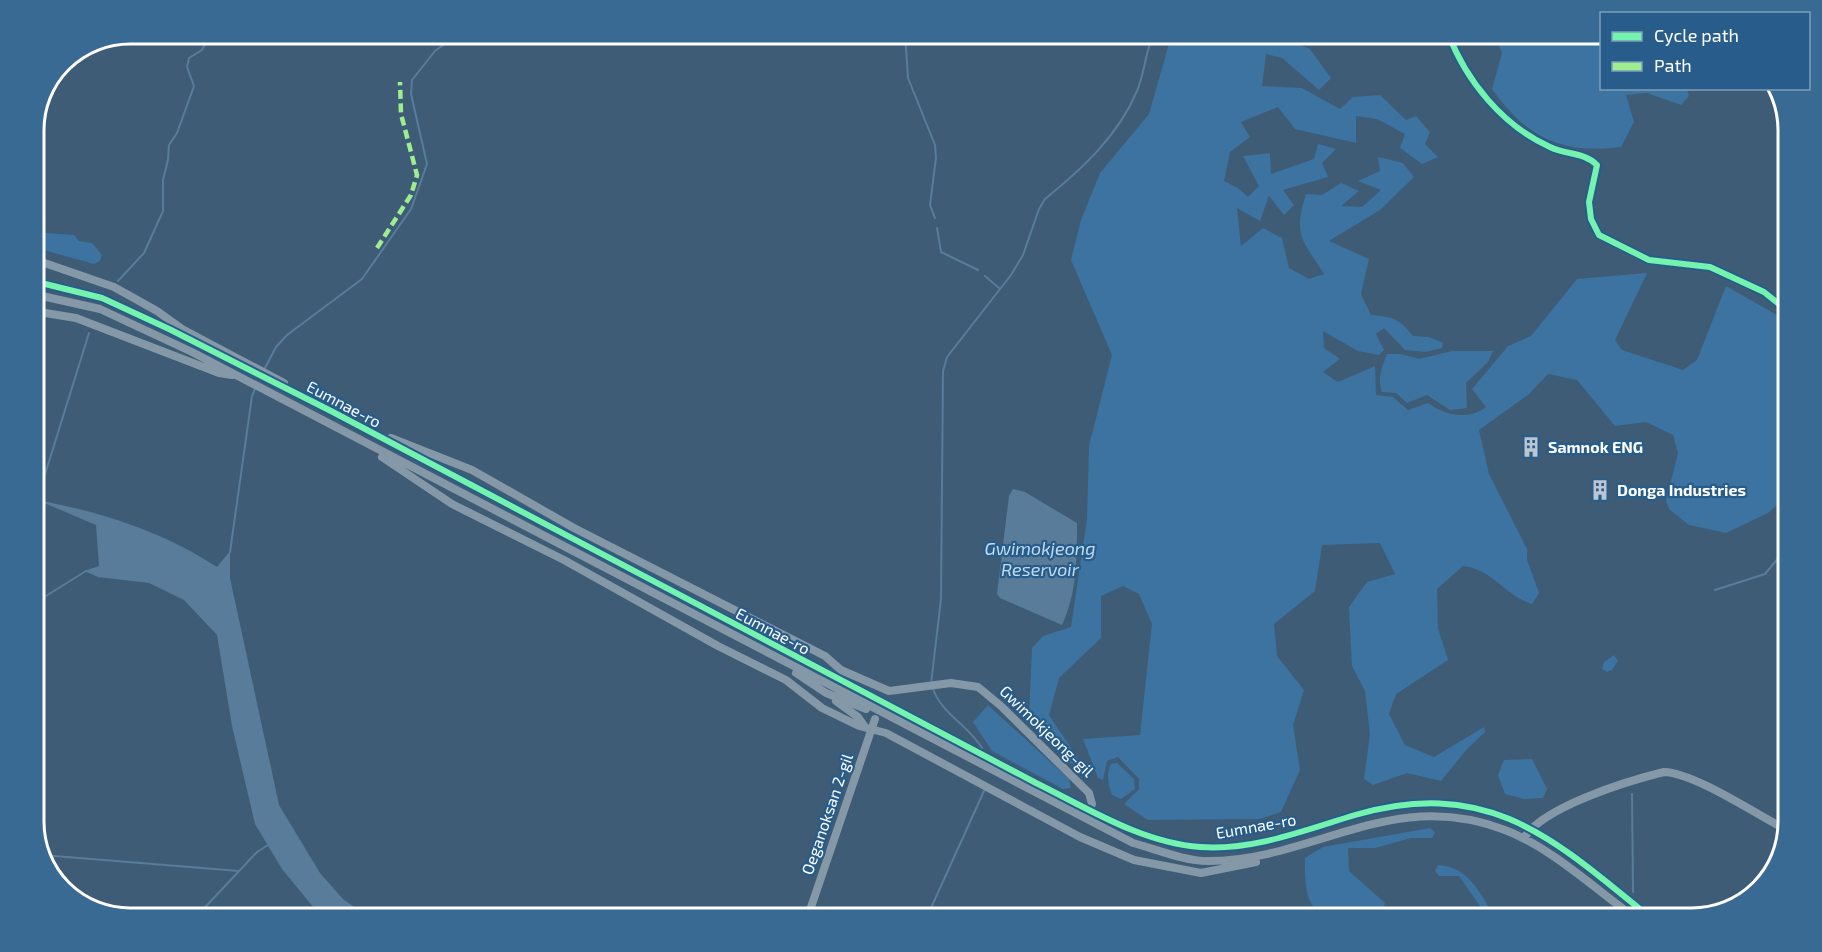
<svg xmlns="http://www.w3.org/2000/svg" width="1822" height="952" viewBox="0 0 1822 952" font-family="'Exo 2',sans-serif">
<rect width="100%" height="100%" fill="#3e5c75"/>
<path fill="#3c73a0" d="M1172 33H1296L1282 38 1310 49 1331 78 1319 90 1282 58 1266 54 1262 86 1302 88 1340 109 1353 97 1380 95 1406 120 1416 116 1430 132 1425 144 1438 157 1422 164 1400 148 1405 134 1377 119 1356 116V143L1295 129 1278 107 1241 122 1250 137 1230 152 1224 181 1238 188 1248 197 1259 186 1243 156 1270 153 1271 174 1314 159 1318 144 1336 149 1322 163 1328 177 1283 190 1294 205 1284 215 1269 196 1260 221 1237 208 1241 246 1263 228 1282 238 1289 268 1309 279 1324 274C1302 240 1293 235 1306 194L1322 195 1341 183 1359 191 1341 206 1362 207 1381 190 1358 181 1380 171 1378 157 1403 163 1414 177 1380 210 1329 241 1369 259 1361 294 1371 315C1393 317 1399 318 1413 336L1429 337 1443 343 1442 348 1426 352 1405 350 1384 328 1376 334 1384 350 1379 355 1358 351 1323 331 1324 348 1340 359 1323 372 1338 382 1375 366 1376 395 1393 397 1408 410 1428 403C1445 415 1468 421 1486 407L1472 389 1508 346 1531 336 1577 279 1647 273 1615 340 1622 350 1683 370 1697 360 1726 286 1789 322V494L1768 513 1726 533 1689 525 1669 509 1666 501 1678 453 1673 435 1646 422 1615 426 1577 380 1548 374 1529 394 1479 430 1489 474 1527 549V560L1539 593 1532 604C1504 595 1492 569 1463 566L1437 589 1438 628 1448 660 1396 694 1389 714 1405 745 1434 757 1484 727 1485 732 1467 749 1441 781 1407 773 1373 785 1364 779 1370 734 1365 691 1352 666 1349 607 1367 582 1395 574 1380 543 1322 545 1315 591 1274 624 1277 656 1304 690 1293 725 1300 770 1281 812 1260 819 1148 820 1124 804 1139 789V779L1118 757 1107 761 1103 780 1098 778 1083 739 1140 735 1152 624 1139 594 1123 586 1101 596V638L1059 678 1049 715 1087 772 1069 762 1029 716 1032 648 1043 636 1071 627 1087 519 1089 446 1112 355 1071 260 1081 220 1100 173 1149 114Z
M1493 33H1601L1602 88 1687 89 1689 96 1681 105 1647 93 1626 95 1634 122 1621 147C1562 155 1526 137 1492 89L1502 53Z
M33 232 74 235 79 241 92 243 102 255 100 261 94 264 33 247Z
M1452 351H1493L1488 362 1466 383 1467 408 1450 410 1427 395 1407 403 1396 393 1382 392C1377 379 1382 367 1387 354H1401L1419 359Z
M1614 655 1618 661 1612 670 1607 672 1602 669 1604 662Z
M988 705 1069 779 1071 788 1063 789 992 751 973 722Z
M1532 759 1547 789 1543 798 1524 799 1505 794 1498 775 1504 760Z
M1117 763 1134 779 1135 789 1121 799 1112 795C1108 784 1106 775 1111 764Z
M1430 828 1435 832 1432 838H1411L1375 848H1348L1349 871 1385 903 1380 919C1324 919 1303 924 1305 858L1323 847Z
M1438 865C1470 867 1480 894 1496 919H1489L1459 876H1439L1435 871Z"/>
<path fill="#587c9a" d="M1013 489 1025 492 1077 523C1077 558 1077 593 1062 625L1000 598 997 594 1009 496Z
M37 500C101 512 162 531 217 567L230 551V578L279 805 320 873 343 899 371 919H323L282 869 255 824 232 726 217 635 184 600 149 583 98 577 84 571 99 566 96 525Z"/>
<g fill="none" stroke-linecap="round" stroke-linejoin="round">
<path stroke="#587c9a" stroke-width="2" d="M905 33 908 78 935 145 936 158 930 205 935 218
M937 228 941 252 978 270
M985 276 999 288
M118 281 144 253 163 211V180L168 160 169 145 177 133 194 86 187 67 189 58 202 50 210 33
M264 370 276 347 287 335 362 279 411 209 427 164 411 94 412 80 435 51 460 33
M37 500 89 333
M230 552 252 396 255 389
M1715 590 1765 574 1789 545
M33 604 86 571
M931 684 941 599 943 371 947 357 1011 275 1023 255 1039 209 1045 199C1082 169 1118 136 1137 91 1145 72 1145 52 1154 33
M933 689C942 714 969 726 982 748
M1632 794 1633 892
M42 855 239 871
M194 919 257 852 268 845
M926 919 984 791"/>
<path stroke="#8598a8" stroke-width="8" d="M1448 33C1466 81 1503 126 1550 147 1566 155 1584 152 1597 165L1589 202 1591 219 1599 235 1649 260 1710 267 1764 292 1789 312
M33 259 114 287 157 311 182 329 284 383
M33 281 102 298 169 329 331 411 1036 783C1087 808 1142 843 1200 847 1253 851 1305 830 1355 815 1490 776 1555 840 1652 919
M33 294 100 309 192 352 1133 843C1156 849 1184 861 1208 861 1315 861 1391 786 1505 830 1552 848 1596 890 1637 919
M33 311 76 318 219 373 232 375
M391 438 472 470 574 528 825 656 841 670 889 691 951 683 978 687 1001 706 1089 793 1092 804 1088 813
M382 457 452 504 564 560 718 646 786 680 822 708 859 726 886 733 1080 837 1134 860 1201 873 1256 862
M796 673 826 693 866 709
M836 701 858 717 865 727
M1524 838C1543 807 1627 781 1664 772 1695 773 1757 815 1787 830
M807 919 875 719"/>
<path stroke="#9fed91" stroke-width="4.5" stroke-dasharray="9 4.5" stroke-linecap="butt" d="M377 248 411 195 417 175 401 114 400 82"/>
<g stroke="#285d8b" stroke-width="10">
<path id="cycleway" d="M1448 33C1466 81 1503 126 1550 147 1566 155 1584 152 1597 165L1589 202 1591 219 1599 235 1649 260 1710 267 1764 292 1789 312
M33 281 102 298 169 329 331 411 1036 783C1087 808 1142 843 1200 847 1253 851 1305 830 1355 815 1490 776 1555 840 1652 919"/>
</g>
<use href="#cycleway" stroke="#73f3ae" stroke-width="6"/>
</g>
<defs>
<g id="building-bare" transform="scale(1.62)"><path d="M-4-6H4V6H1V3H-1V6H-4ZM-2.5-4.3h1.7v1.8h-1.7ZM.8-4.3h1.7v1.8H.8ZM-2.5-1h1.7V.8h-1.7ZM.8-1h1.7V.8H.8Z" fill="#bbc6cf" stroke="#285d8b" stroke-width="2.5" paint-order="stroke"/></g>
</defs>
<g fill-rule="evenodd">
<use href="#building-bare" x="1531" y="447"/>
<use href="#building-bare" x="1600" y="490"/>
</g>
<g text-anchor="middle" stroke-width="4.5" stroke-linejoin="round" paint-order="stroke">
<g font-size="16" fill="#fff" stroke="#285d8b">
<text transform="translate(344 404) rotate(28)" y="6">Eumnae-ro</text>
<text transform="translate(773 631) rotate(28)" y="6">Eumnae-ro</text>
<text transform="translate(1047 731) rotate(44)" y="6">Gwimokjeong-gil</text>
<text transform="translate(827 814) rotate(-71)" y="6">Oeganoksan 2-gil</text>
<text transform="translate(1256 826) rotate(-10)" y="6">Eumnae-ro</text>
</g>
<g font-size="16" font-weight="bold" fill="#fff" stroke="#285d8b" text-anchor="start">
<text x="1548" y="453">Samnok ENG</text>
<text x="1617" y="496">Donga Industries</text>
</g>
<g font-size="18" font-style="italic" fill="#c2dcf1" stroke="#285d8b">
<text x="1040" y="555">Gwimokjeong<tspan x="1040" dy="21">Reservoir</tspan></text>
</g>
</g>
<path d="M0 0H1822V952H0ZM130 44H1692A86 86 0 0 1 1778 130V822A86 86 0 0 1 1692 908H130A86 86 0 0 1 44 822V130A86 86 0 0 1 130 44Z" fill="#396a94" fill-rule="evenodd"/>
<path fill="none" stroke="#fff" stroke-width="3" d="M130 44H1692A86 86 0 0 1 1778 130V822A86 86 0 0 1 1692 908H130A86 86 0 0 1 44 822V130A86 86 0 0 1 130 44Z"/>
<rect x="1600" y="12" width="210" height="78" fill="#285d8b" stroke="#7e9eb9" stroke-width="1.5"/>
<rect x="1612" y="32" width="30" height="9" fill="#73f3ae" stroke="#7e9eb9" stroke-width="1.5"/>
<text x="1654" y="42" font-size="18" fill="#ffffff">Cycle path</text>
<rect x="1612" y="62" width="30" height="9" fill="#9fed91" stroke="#7e9eb9" stroke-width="1.5"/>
<text x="1654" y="72" font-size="18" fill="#ffffff">Path</text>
</svg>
